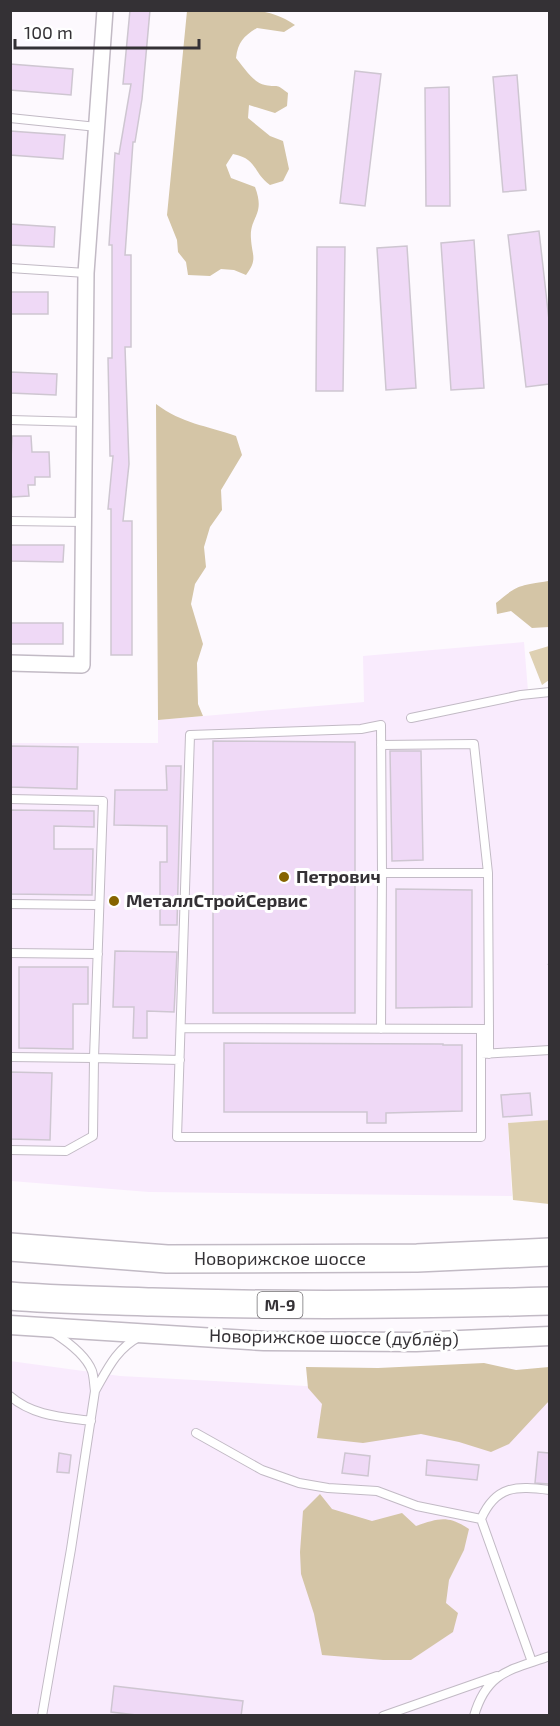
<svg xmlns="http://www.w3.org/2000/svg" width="560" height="1726" viewBox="0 0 560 1726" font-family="'Exo 2',sans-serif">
<rect width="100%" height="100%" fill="#fdf9fe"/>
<path fill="#f9ebfd" d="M524 642 528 691 549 689 550 1120 508 1123 512 1196 149 1192 11 1181 10 743H158V720L364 702 363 656Z
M10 1361 120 1376 549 1399V1715H11Z"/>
<path fill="#ded0b2" d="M549 646V680L542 685 529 652Z
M549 1120V1204L513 1200 508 1123Z"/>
<path fill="#d4c5a6" d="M187 11C222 10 265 3 295 25L284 32 257 28C244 36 238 42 236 58 243 66 253 83 265 85 279 88 274 82 288 93L287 106 275 113 249 105 248 118 270 136 283 141 289 169 283 181 270 185C252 172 258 159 233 154L226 165 231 178 255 187C266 216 249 216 251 239 252 256 258 259 246 275L234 270 221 269 210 276 188 275 186 262 178 252 177 240 167 215Z
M156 404C183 424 205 425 236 436L242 455 221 490 222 510 210 527 204 547 206 567 195 584 191 604 203 644 197 663 198 704 203 716 158 720Z
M548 581 549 627 532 628 511 611 497 614 496 603C518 584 520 586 548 581Z
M484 1363 516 1370 549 1367V1401L509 1444 491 1452 459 1442 421 1434 363 1443 317 1438 322 1404 308 1388 306 1367 378 1368Z
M320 1494 332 1509 372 1521 402 1513 416 1526C439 1518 448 1515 469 1529L464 1550 449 1580 446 1603 458 1613 453 1632 411 1660H383L322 1655 314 1614 301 1574 300 1552 303 1511Z"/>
<path fill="#efd9f6" stroke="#cec6d1" stroke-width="1.5" d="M130 10H150L142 99 135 142H133L125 255H131V347H125L129 464 123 521H132V655H111V509H108L113 456H110L108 358H112V245H109L115 153 119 154 131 84H123Z
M10 64 73 69 71 95 10 90Z
M355 71 381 74 365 206 340 203Z
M517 75 526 190 503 192 493 77Z
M449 87 450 206H426L425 88Z
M10 131 65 135 63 159 10 155Z
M10 224 55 227 54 247 10 245Z
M539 231 549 320V384L526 387 508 235Z
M474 240 484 388 451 390 441 243Z
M407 246 416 388 386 390 377 248Z
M317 247H345L343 391H316Z
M10 292H48V314H10Z
M10 372 57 374 56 395 10 393Z
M12 436H31L32 452H49L50 477H35V485H28L29 496 12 497 10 485Z
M10 545H64L63 562 10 561Z
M10 623H63V644H10Z
M213 741 355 742V1013H213Z
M10 746 78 747 77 789 10 787Z
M390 751H421L423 860 392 861Z
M166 766H181L177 925H160V862H167V826L114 825 115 790H167Z
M10 810 94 811V827L54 826V849H93L92 895 10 894Z
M396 889 472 890V1007L396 1008Z
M115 951 177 952 174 1012 147 1011V1038H133L134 1007H113Z
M19 967H88V1004H73V1049L19 1048Z
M224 1043 443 1044V1045H462V1111L386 1113V1123H367V1112H224Z
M10 1072 52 1073 50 1140 10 1139Z
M530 1093 532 1115 503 1117 501 1095Z
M538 1452 549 1453V1484L535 1483Z
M59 1453 71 1455 69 1473 57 1472Z
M345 1453 370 1456 368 1476 342 1473Z
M427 1460 479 1465 477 1480 426 1475Z
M114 1686 243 1701 241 1716H145L111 1712Z"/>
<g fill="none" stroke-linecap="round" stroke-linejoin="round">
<g stroke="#c2bac5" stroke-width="10">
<path id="service" d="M10 118 97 127
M10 268 86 273
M10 420 85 422
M10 521 84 522
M411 718 521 695 550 692
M381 745 474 744 488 873
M10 799 103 801 94 1058 180 1060
M382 873 381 725 361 729 190 735 177 1137H481V1054L550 1050
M10 904 99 905
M10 953 98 954
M181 1028 489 1029 488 873H382L381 1029
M481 1029V1054
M489 1029V1054
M10 1057 94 1058 93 1136 66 1151 10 1150
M95 1391C107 1370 116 1349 139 1337
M10 1396C33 1416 62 1417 91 1421
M196 1433 262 1470 299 1483 328 1488 377 1491 417 1506 481 1519
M532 1662 481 1519C496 1485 516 1486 550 1490
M42 1716 71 1549 95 1391C94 1385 94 1377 92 1371 86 1355 68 1342 54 1333
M383 1716 497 1676
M474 1716C487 1671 511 1670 550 1656"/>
</g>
<g stroke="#c2bac5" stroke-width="18">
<path id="minor" d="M10 663 82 665 86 273 105 10"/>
</g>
<g stroke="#c2bac5" stroke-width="21">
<path id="tertiary" d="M10 1325 264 1341 416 1342 550 1336"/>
</g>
<g stroke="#c2bac5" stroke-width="30">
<path id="motorway" d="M10 1247 167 1259 417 1258 550 1252
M10 1296C57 1300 105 1300 152 1302 285 1306 417 1305 550 1301"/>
</g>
<path stroke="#a6a2a7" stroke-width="2" stroke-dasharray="4.5 4.5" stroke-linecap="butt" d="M548 965 550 964"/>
<use href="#service" stroke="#fff" stroke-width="8"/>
<use href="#minor" stroke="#fff" stroke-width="15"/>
<use href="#tertiary" stroke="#fff" stroke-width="18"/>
<use href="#motorway" stroke="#fff" stroke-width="27"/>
</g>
<g fill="#866400" stroke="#fff" stroke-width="2">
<circle cx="284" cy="877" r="6"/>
<circle cx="114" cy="901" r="6"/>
</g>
<g text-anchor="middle" stroke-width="6" stroke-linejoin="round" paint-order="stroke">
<rect fill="#fff" stroke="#716f72" stroke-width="1.5" x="257.5" y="1292" width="45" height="26" rx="4.5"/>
<g font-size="16" font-weight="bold" fill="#343135">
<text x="280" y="1311">М-9</text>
</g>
<g font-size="18" font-weight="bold" fill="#343135" stroke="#fff" text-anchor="start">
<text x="296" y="883">Петрович</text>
<text x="126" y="907">МеталлСтройСервис</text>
</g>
<g font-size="18" fill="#343135" stroke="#fff">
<text x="280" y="1265">Новорижское шоссе</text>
<text transform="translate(334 1338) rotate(1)" y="6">Новорижское шоссе (дублёр)</text>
</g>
</g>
<rect width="560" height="1726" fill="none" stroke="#343135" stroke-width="24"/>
<path d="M15 39v9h184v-9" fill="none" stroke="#343135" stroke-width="3"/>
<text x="24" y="39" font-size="18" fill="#343135" stroke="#ffffff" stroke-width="4.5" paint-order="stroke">100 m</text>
</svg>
